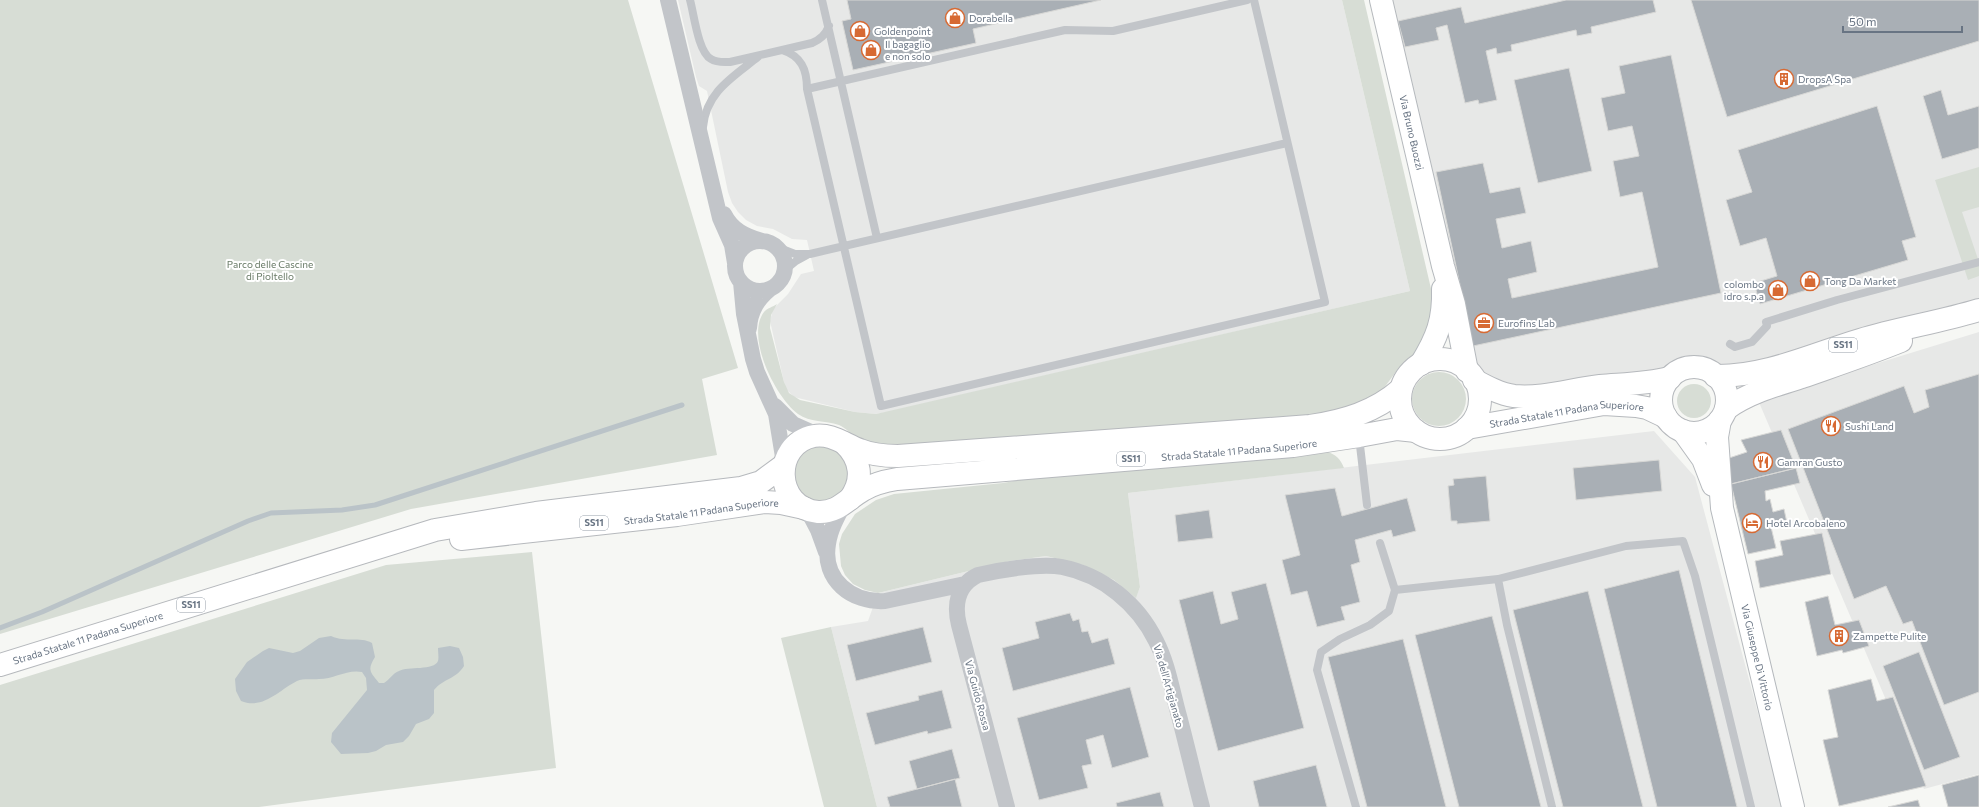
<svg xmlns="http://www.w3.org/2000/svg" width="1979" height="807" viewBox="0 0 1979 807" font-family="Commissioner,sans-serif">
<rect width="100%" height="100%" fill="#f6f7f4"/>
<path fill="#e7e8e7" d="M678 0H1342L1410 291 887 412 876 414 855 412 794 397 786 389 784 382 770 321 773 309 788 294 801 274 814 271 807 240 792 239 773 229 757 226 746 220 738 212 732 203 728 192 707 91 699 86 696 77Z
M1384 0H1979V300L1764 365H1718L1695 361 1681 364 1661 372 1515 388 1484 375 1472 364Z
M1979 332V774L1924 789 1758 400Z
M1654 431 1695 477 1783 807H877L831 627 868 621 878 593 1010 561 1046 556 1083 565 1114 580 1136 597 1140 587 1128 493Z"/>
<path fill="#d7ddd5" d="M0 0H628L738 368 702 379 717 455 411 509 0 634Z
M1342 0H1364L1432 293 1433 305 1426 338 1416 352 1398 369 1381 392 1343 413 879 447C872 444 863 441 857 437 850 434 846 428 839 425 825 420 810 423 798 414 776 398 745 337 764 312 767 308 773 307 777 304L771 315 770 328 784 382 789 393 800 400 855 412 876 414 1410 291Z
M1979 167V207L1962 212 1979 262V276L1968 280 1935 180Z
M1412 399a27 27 0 1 1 54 0a27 27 0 1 1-54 0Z
M1677 401a17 17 0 1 1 34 0a17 17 0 1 1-34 0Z
M793 474a28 28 0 1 1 56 0a28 28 0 1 1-56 0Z
M1326 451C1336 455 1340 458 1344 468L1128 493 1140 587 1136 598 1114 580 1083 565 1046 556 1010 561 878 593 865 590 853 584 845 575 841 566 839 544 842 534 855 514 876 500 894 494 1003 483 1058 473Z
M532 552 556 768 259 807H0V685L386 565Z
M831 627 877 807H824L781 638Z"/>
<path fill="#bac3c8" d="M331 636C347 643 359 636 372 643L375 657C367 670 370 672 379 683H384C389 680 393 673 399 671 408 666 434 671 438 661 439 658 438 652 438 648L450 646 459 648 463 657 464 666C455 680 444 678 434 690V713L429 719 416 724 409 736 403 742 386 745 376 751 368 753 341 754 331 742 332 733 367 690 366 678 362 672C347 669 334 679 319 679 312 680 304 678 297 681 279 690 263 710 241 701L236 691 235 679 247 662 263 651 269 648 293 653 300 651 319 638Z"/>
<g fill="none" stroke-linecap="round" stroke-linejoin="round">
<path stroke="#bac3c8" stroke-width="5" d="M0 628 42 612 248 521 271 513 342 510 375 505 682 405"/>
</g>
<path fill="#a9afb5" stroke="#d8d8d6" d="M847 0H1101L973 29 976 43 853 70 842 21 851 19Z
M1566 0H1653L1656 12 1591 27 1592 33 1577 36 1576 30 1511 45 1512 51 1497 54 1496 48 1486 51 1497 100 1479 104 1478 100 1465 103 1447 25 1436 28 1439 40 1405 47 1398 21 1461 7 1465 23Z
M1691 0H1979V41L1727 117Z
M1671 55 1721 293 1473 346 1436 172 1483 163 1490 193 1520 187 1526 213 1496 219 1502 248 1531 241 1537 272 1508 279 1512 298 1658 267 1642 192 1620 197 1613 161 1639 156 1632 126 1608 131 1601 98 1625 93 1619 66Z
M1569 68 1592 171 1538 183 1514 80Z
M1941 90 1948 115 1979 106V148L1942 159 1923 96Z
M1877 106 1916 237 1902 241 1908 260 1760 304 1754 283 1777 276 1766 238 1740 246 1726 200 1752 192 1738 150Z
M1979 374V692L1944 705 1912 621 1903 624 1886 586 1854 599 1788 429 1904 386 1914 413 1929 407 1925 390Z
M1781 430 1796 468 1731 484 1723 460 1747 452 1741 440Z
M1659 460 1662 491 1576 500 1573 468Z
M1796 468 1800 483 1765 491 1766 501 1770 499 1773 512 1784 509 1787 523 1771 527 1776 548 1748 554 1731 484Z
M1486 476 1490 521 1457 524V521H1451L1448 486 1454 485 1453 479Z
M1335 488 1342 516 1407 498 1416 531 1393 537 1391 530 1355 540 1360 562 1351 565 1360 602 1341 607 1345 620 1317 627 1307 591 1291 595 1282 560 1300 555 1285 495Z
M1209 510 1213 538 1178 542 1175 515Z
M1822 533 1831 574 1760 588 1755 561 1783 555 1780 541Z
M1679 570 1737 807H1657L1604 589Z
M1266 583 1304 728 1218 751 1179 600 1213 591 1221 624 1238 619 1231 592Z
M1588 591 1643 807H1563L1513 610Z
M1828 596 1835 625 1859 620 1869 646 1843 653 1842 650 1817 656 1805 602Z
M1070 613 1073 621 1079 619 1082 632 1088 631 1092 643 1108 638 1115 664 1013 691 1002 648 1039 638 1035 622Z
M1492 616 1541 807H1459L1415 635Z
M923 627 932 662 856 681 847 645Z
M1403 639 1446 807H1367L1328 657Z
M1919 652 1960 757 1924 770 1883 666Z
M1871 679 1877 701 1893 697 1926 786 1839 806 1823 740 1838 737 1828 690Z
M1130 687 1149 757 1112 768 1103 735 1086 740 1092 764 1082 766 1088 788 1039 800 1017 718Z
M942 690 952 728 928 734 927 731 875 745 866 713 919 700 918 696Z
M952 749 960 778 917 789 909 761Z
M1316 765 1327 807H1259L1253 781Z
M1979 775V807H1948L1942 785Z
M955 779 962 807H890L887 797Z
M1160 792 1164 807H1117L1116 803Z
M1918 800 1920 807H1888Z"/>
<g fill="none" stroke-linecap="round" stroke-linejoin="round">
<g stroke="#b5b9bd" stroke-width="24">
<g id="secondary">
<path id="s1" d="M1381 0 1443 266 1454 304 1467 371"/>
<path d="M1421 364C1437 338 1444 320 1443 289"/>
<path id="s2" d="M1720 420 1717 437 1722 508 1793 807"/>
<path d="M1683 431 1703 459 1713 485"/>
</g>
</g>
<g stroke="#b6b9bd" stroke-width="24">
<g id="primary">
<circle cx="1440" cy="399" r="40"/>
<circle cx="1694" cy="400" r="33"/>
<path d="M1715 376C1765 377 1813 354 1860 340 1899 328 1940 322 1979 310"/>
<path d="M1474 380C1487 387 1500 394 1514 396 1541 399 1573 389 1600 386 1624 384 1646 384 1670 378"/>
<path id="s3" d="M1401 389C1375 412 1344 421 1310 426L898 456C885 456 872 455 860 450 844 444 831 433 814 436 772 444 774 508 818 512 838 513 847 499 863 490 873 484 885 481 897 479L1293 446 1359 436 1397 429 1416 431"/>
<path d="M1726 409C1748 393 1776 385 1802 377 1836 365 1869 354 1901 341"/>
<path id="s4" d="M1467 428 1604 404 1636 406 1647 408 1666 417"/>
<path d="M844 443C861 459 864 480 850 499"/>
<path id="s5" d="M461 539 677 515 765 502 781 503 804 508"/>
<path id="s6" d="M0 665 435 530 536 513 741 488 761 482 784 465"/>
</g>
</g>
<path stroke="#c2c5c9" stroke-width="8" d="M690 0C694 14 698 52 711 59 717 63 724 62 730 62L812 43C821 39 825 35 829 26
M822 0 877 238
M782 50C801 56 807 69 807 89L881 406 1325 302 1254 0
M807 89 1065 30 1113 31 1247 0
M703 127C706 92 733 77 758 57
M777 247 795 254H810L1287 143
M785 270 796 261 807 255
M1730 344 1735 347 1752 342 1767 326 1766 322 1837 300 1979 262
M1359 437 1367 505
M1395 590 1498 579
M1356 807 1317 670 1321 652 1340 639 1370 625 1389 611 1395 590 1380 543
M1552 807 1507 625 1498 579 1626 546 1683 541 1695 576 1751 807"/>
<path stroke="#c2c5c9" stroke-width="16" d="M668 0 720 218 732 245 735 263
M724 214C732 230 745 236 762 241
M735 266a25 25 0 1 1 50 0a25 25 0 1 1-50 0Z
M741 282 744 314 753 359 757 372 776 414 784 463
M749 328C750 311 757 300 770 289
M775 406 793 424 820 436
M844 504C837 517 830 530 828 544 822 580 852 603 885 601L965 584
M807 509 818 530 826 552
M1007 807 959 625C954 605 957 585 978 575 1000 570 1040 563 1062 567 1103 575 1138 604 1156 641 1168 664 1172 691 1179 716 1187 746 1194 777 1202 807"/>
<use href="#secondary" stroke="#fff" stroke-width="22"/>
<use href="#primary" stroke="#fff" stroke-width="22"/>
</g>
<defs>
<g id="shop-ring" transform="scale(1)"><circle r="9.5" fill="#fff" stroke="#d76a33" stroke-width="1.5"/><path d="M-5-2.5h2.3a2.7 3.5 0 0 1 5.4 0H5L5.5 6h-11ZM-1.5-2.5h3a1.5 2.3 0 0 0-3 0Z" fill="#d76a33"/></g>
<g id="building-ring" transform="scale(1)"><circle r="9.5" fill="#fff" stroke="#d76a33" stroke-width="1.5"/><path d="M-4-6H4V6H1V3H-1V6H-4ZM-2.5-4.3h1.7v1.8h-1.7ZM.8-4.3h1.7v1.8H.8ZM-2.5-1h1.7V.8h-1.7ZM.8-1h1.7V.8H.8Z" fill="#d76a33"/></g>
<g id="office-ring" transform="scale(1)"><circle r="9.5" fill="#fff" stroke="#d76a33" stroke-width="1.5"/><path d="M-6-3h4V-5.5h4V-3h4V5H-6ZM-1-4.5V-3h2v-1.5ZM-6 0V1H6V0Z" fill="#d76a33"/></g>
<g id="restaurant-ring" transform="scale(1)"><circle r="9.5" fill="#fff" stroke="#d76a33" stroke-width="1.5"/><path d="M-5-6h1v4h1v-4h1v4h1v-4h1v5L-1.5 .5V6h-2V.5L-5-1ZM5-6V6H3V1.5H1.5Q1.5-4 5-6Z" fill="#d76a33"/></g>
<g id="hotel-ring" transform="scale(1)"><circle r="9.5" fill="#fff" stroke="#d76a33" stroke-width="1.5"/><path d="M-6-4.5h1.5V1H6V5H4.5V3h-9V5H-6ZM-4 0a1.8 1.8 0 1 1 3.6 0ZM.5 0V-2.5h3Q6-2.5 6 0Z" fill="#d76a33"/></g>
</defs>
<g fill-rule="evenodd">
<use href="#shop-ring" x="955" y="18"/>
<use href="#shop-ring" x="860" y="31"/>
<use href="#shop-ring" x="871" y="50"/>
<use href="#building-ring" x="1784" y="79"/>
<use href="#shop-ring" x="1810" y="281"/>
<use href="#shop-ring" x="1778" y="290"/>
<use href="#office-ring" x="1484" y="323"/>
<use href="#restaurant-ring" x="1831" y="426"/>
<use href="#restaurant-ring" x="1763" y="462"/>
<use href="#hotel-ring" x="1752" y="523"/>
<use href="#building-ring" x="1839" y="636"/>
</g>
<g text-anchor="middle" stroke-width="4" stroke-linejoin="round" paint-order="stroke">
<g fill="#fff" stroke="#959ea8" stroke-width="1">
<rect x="1829" y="338" width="28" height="14" rx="3"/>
<rect x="1117" y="452" width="28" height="14" rx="3"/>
<rect x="580" y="516" width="28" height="14" rx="3"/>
<rect x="177" y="598" width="28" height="14" rx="3"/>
</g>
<g font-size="9" font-weight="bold" fill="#687483">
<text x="1843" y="348">SS11</text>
<text x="1131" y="462">SS11</text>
<text x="594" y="526">SS11</text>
<text x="191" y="608">SS11</text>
</g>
<g font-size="10" fill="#687483" stroke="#fff" text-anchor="start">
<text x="969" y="22">Dorabella</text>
<text x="874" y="35">Goldenpoint</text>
<text x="885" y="48">Il bagaglio<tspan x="885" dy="12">e non solo</tspan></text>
<text x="1798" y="83">DropsA Spa</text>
<text x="1824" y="285">Tong Da Market</text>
<text x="1764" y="288" text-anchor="end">colombo<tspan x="1764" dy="12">idro s.p.a</tspan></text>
<text x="1498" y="327">Eurofins Lab</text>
<text x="1845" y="430">Sushi Land</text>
<text x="1777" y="466">Gamran Gusto</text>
<text x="1766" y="527">Hotel Arcobaleno</text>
<text x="1853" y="640">Zampette Pulite</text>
</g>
<g font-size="10" fill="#687483" stroke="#fff">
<text dy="4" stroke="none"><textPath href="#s1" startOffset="136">Via Bruno Buozzi</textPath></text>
<text dy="4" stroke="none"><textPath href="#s4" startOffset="101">Strada Statale 11 Padana Superiore</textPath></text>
<text dy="4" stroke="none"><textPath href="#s3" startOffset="1140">Strada Statale 11 Padana Superiore</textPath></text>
<text dy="4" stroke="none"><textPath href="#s5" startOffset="242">Strada Statale 11 Padana Superiore</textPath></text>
<text dy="4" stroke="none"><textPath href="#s6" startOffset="92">Strada Statale 11 Padana Superiore</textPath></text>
<text dy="4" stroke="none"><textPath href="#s2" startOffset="242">Via Giuseppe Di Vittorio</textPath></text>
<text transform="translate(1169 686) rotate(74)" y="4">Via dell'Artigianato</text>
<text transform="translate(978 695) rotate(75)" y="4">Via Guido Rossa</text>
</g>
<g font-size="10" fill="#687a66" stroke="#fff">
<text x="270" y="268">Parco delle Cascine<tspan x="270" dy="12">di Pioltello</tspan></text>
</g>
</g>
<path d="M1843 26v6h119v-6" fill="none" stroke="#687483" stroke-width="2"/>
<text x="1849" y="26" font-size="12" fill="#687483" stroke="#ffffff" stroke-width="3" paint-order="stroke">50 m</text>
</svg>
